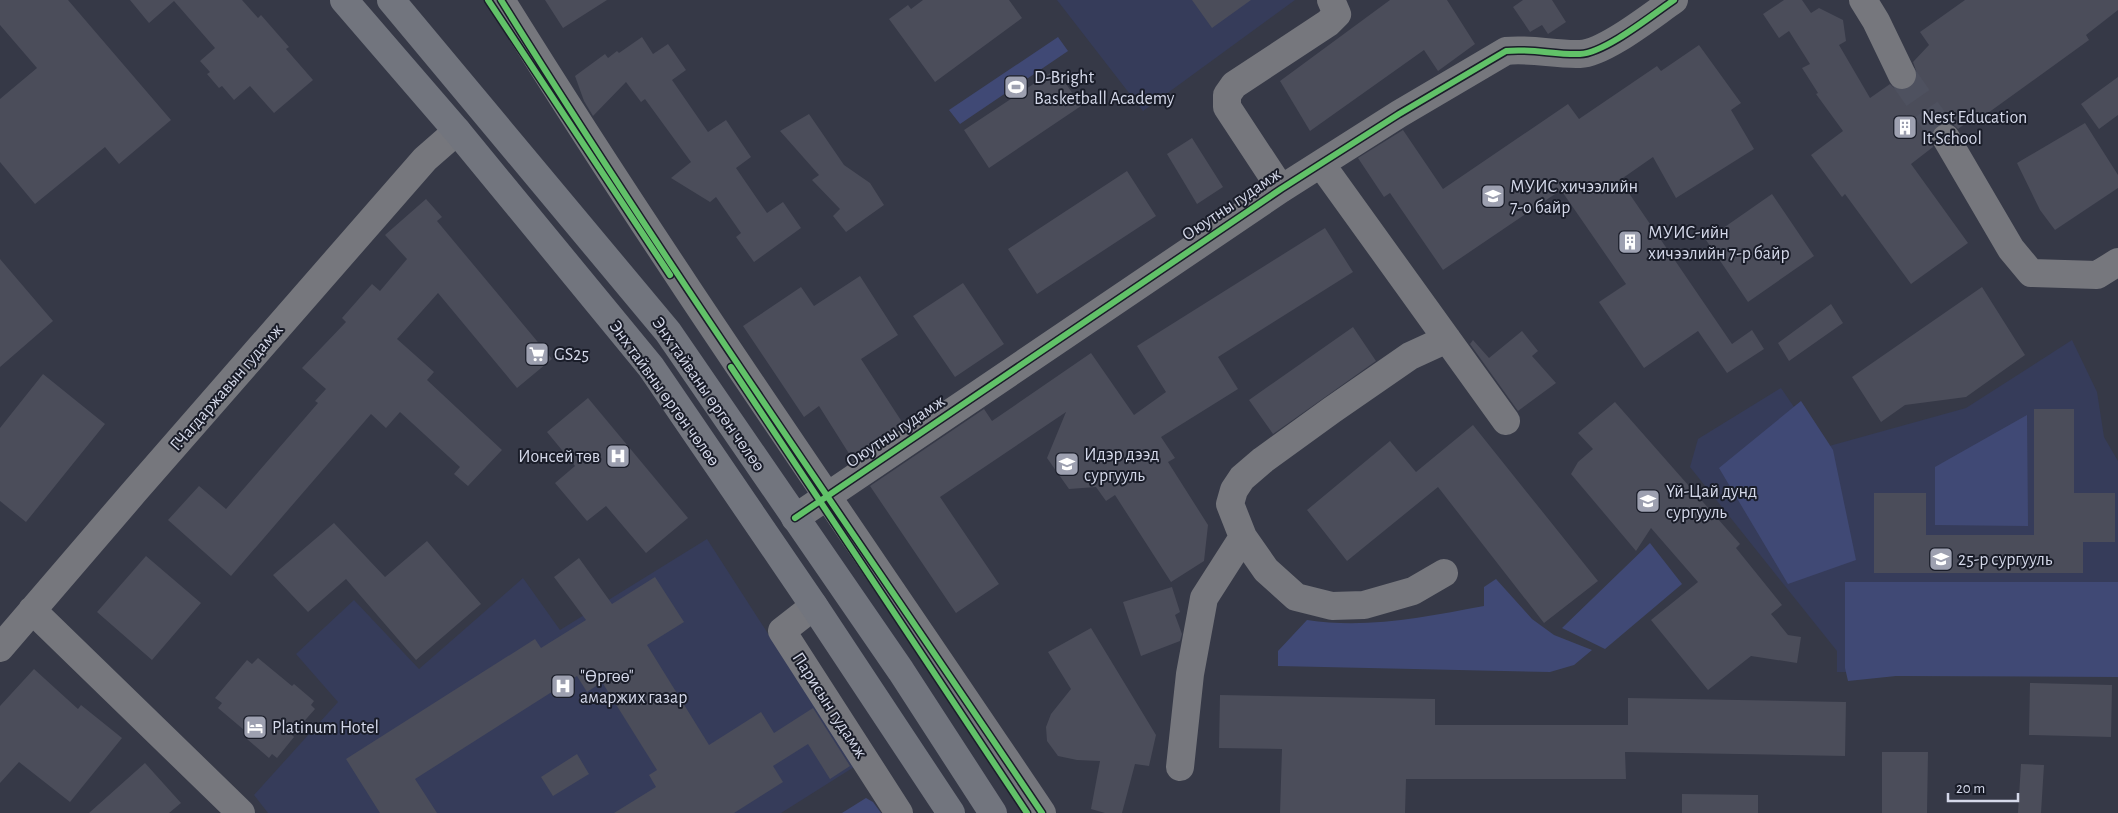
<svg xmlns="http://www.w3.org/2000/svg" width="2118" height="813" viewBox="0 0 2118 813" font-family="'Alegreya Sans',sans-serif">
<rect width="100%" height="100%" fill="#363947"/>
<path fill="#363c5a" d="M1057 0H1295L1143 111Z
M2072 340 2097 392 2104 437 2118 461V674L1837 672V651L1690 467 1698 439 1781 388 1822 448 1966 408Z
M707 539 854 767 781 813H268L254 795 338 702 296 654 354 600 419 669 523 578 560 630Z"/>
<path fill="#404975" d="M1058 37 1068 51 960 124 949 110Z
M1801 401 1833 450 1856 560 1788 584 1719 468Z
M2027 415 2028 526 1935 525V467Z
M1650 543 1682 584 1605 649 1562 628Z
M1496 579 1532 619 1554 635 1592 650 1574 665 1550 672 1278 666V651L1307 620C1367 629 1425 617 1484 606V587Z
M1845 582H2118V677L1896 676 1848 681 1845 668Z
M866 798 873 802 881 813H842Z"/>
<path fill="#4b4d5a" d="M0 0H68L171 120 119 164 105 147 35 204 0 162V99L37 68 0 25Z
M130 0H242L258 18 261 15 289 47 286 49 313 80 274 113 250 86 234 100 222 86 219 88 207 74 210 72 200 61 215 48 174 1 149 23Z
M545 0H607L563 28Z
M923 0H1009L1022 18 935 82 889 19 908 5 911 9Z
M1192 0H1251L1212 28Z
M1390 0H1447L1475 44 1438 71 1424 50 1310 131 1280 81Z
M1523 0H1552L1566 22 1548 34 1542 25 1530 32 1513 7Z
M1784 0H1802L1811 13 1819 8 1843 20 1846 41 1839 45 1870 98 1890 84 1894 88 1901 91 1909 89 1915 84 1918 76 1913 62 1929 45 1920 32 1965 0H2118V10L2086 35 2089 40 1981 118 1978 114 1958 129 1953 124 1945 122 1938 125 1933 130 1930 139 1933 147 1911 164 1968 243 1911 284 1845 194 1842 197 1811 155 1843 131 1816 94 1818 93 1802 68 1810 64 1789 31 1779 38 1763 14Z
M642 37 653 54 668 44 686 70 672 80 708 132 726 120 751 157 736 168 767 213 783 202 801 228 754 262 736 237 741 233 716 197 710 202 671 178 691 162 645 99 641 102 626 82 593 116 584 101 575 76 605 54 608 58 617 51 619 53Z
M1699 45 1741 103 1731 110 1754 149 1676 198 1653 157 1620 180 1732 344 1752 330 1764 349 1727 373 1698 331 1644 368 1599 302 1626 284 1561 190 1443 270 1390 193 1384 197 1358 158 1403 130 1443 189 1568 104 1579 119 1657 66 1661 71Z
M1056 69 1081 106 989 168 964 130Z
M2118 77V115L2099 129 2081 104Z
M809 114 844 165 870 183 884 205 846 232 833 216 840 209 812 180 819 175 780 131Z
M2085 123 2118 175V188L2055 230 2040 210 2017 163Z
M1192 138 1223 187 1197 204 1167 154Z
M1127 171 1156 216 1037 294 1008 249Z
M1772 194 1814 256 1748 302 1706 240Z
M426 199 442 217 437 221 552 359 517 388 438 293 397 339 434 372 427 380 502 450 468 486 454 474 460 467 400 412 386 428 371 414 231 576 168 520 199 486 226 509 318 403 315 401 326 389 302 368 346 322 342 318 372 284 380 291 407 259 385 235Z
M1325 228 1353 272 1218 357 1238 389 1161 437 1175 458 1168 462 1208 525 1204 561 1171 582 1115 495 1106 501 1096 487 1069 489 1047 458 1066 412 940 497 999 584 956 613 870 486 984 409 992 421 1091 353 1134 415 1166 392 1137 346Z
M0 259 53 321 0 367Z
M860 276 898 335 861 359 904 425 853 460 819 406 804 417 743 326 801 287 814 306Z
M963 283 1004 344 955 377 913 316Z
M1982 287 2025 355 1966 397 1905 405 1881 422 1852 377Z
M1831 304 1843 323 1789 361 1778 343Z
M1353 327 1376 361 1273 434 1249 400Z
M1522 331 1538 351 1532 356 1556 383 1518 411 1470 344 1473 340 1489 358Z
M43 374 105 424 26 522 0 501V428Z
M588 398 688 518 646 553 606 506 587 521 555 483 575 466 547 432Z
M1615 402 1740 544 1736 548 1782 605 1771 614 1788 635 1801 637 1797 663 1751 656 1708 690 1651 620 1698 582 1651 528 1636 551 1571 474 1578 462 1593 449 1578 433Z
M2034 409H2074V493H2115V542H2083V573H1874V493H1926V535H2034Z
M1473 425 1598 581 1544 623 1438 487 1347 561 1307 510 1390 441 1416 472Z
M334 523 385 577 427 541 481 604 416 660 346 579 308 612 273 575Z
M146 556 201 603 152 660 97 612Z
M579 558 612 604 655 577 684 622 647 645 709 745 761 712 774 733 813 708 850 766 830 779 808 744 773 766 783 782 734 813H614L656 787 649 775 657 770 602 682 587 692 577 676 415 779 437 813H380L346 759 535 639 541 648 586 620 554 577Z
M1172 587 1180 612 1175 615 1182 634 1180 641 1141 656 1123 602Z
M1091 628 1156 735 1149 766 1135 764 1122 813H1105L1091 809 1100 761 1077 760 1058 756 1047 741 1046 727 1051 714 1071 689 1048 652Z
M258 658 292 686 294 684 314 701 311 705 315 709 292 735 294 737 277 758 272 754 269 758 247 739 250 735 218 708 222 703 215 698 247 660 252 664Z
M34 669 78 709 81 705 122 738 70 802 19 762 0 783V706Z
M2030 683 2112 685 2111 737 2029 735Z
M1220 695 1435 699V725H1628V698L1846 702 1845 756 1625 752 1626 779H1406L1405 813H1280L1282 749 1219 748Z
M1882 752H1928L1927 813H1882Z
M577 754 589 774 553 796 541 777Z
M145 763 181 803 169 813H89Z
M2021 764 2044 765 2041 813H2018Z
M1682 794 1758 795V813H1682Z"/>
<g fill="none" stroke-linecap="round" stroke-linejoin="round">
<path stroke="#4e515f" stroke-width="28" stroke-dasharray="28 14" stroke-linecap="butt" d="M1902 75 1946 138"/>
<path stroke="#76777d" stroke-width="28" d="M501 0C673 277 861 543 1042 813
M1863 0 1876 21 1902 75
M1946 138 2011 249 2031 273 2097 275 2118 262
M1321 164 1506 421
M1281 189 1227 107V95L1234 85 1328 23 1337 14 1331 0
M795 518 1281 189 1399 114 1506 51C1531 48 1555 55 1580 54 1605 53 1652 15 1674 0
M1444 573 1413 591 1364 605 1332 606 1296 597 1266 570 1243 537 1230 504 1234 490 1242 478 1263 460 1332 410 1410 356 1447 339
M814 606 782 631 899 813
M32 610 241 813
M0 648 134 492 425 159 457 131
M1180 767 1190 674 1204 598 1243 537"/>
<path stroke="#72757e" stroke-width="28" d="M344 0 457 131 651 367 814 606 951 813
M391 0 668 332 901 671 993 813"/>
<g stroke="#1a1d29" stroke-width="9">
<path id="cycleway" d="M488 0 670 275
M501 0C673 277 861 543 1042 813
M731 367 1027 813
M795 518 1281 189 1399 114 1506 51C1531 48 1555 55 1580 54 1605 53 1652 15 1674 0"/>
</g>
<use href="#cycleway" stroke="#61c268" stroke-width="6"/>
</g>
<defs>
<g id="stadium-square" transform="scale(1.25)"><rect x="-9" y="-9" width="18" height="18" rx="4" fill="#9da0b0" stroke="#1a1d29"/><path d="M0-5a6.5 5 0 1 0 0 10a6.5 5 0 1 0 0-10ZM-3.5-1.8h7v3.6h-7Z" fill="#fff"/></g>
<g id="building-square" transform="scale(1.25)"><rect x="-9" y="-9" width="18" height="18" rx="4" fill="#9da0b0" stroke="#1a1d29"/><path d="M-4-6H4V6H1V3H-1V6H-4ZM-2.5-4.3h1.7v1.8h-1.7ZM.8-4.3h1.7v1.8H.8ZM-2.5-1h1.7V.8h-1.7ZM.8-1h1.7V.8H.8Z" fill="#fff"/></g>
<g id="university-square" transform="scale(1.25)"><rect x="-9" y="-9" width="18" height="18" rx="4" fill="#9da0b0" stroke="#1a1d29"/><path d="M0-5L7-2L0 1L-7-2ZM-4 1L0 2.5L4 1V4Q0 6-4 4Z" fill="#fff"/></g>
<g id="supermarket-square" transform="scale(1.25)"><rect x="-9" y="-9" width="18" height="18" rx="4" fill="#9da0b0" stroke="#1a1d29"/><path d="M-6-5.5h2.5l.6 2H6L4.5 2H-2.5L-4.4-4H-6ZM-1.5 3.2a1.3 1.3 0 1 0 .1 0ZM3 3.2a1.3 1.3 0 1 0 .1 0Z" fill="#fff"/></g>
<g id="hospital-square" transform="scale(1.25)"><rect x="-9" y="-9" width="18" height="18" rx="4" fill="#9da0b0" stroke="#1a1d29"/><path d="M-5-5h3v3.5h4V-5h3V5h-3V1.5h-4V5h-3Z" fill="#fff"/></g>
<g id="school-square" transform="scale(1.25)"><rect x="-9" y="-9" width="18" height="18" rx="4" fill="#9da0b0" stroke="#1a1d29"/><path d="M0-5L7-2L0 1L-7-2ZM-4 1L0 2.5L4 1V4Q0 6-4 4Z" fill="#fff"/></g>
<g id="hotel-square" transform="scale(1.25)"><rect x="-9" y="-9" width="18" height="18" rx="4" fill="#9da0b0" stroke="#1a1d29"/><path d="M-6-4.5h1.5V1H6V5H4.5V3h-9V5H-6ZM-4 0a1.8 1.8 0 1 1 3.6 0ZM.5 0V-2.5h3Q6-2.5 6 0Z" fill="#fff"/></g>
</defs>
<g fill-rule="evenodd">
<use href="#stadium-square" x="1016" y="87"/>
<use href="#building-square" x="1905" y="127"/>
<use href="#university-square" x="1493" y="196"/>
<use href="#building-square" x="1630" y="242"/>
<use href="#supermarket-square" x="537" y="354"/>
<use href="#hospital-square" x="618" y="456"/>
<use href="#university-square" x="1067" y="464"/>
<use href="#school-square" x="1648" y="501"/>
<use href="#school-square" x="1941" y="559"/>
<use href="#hospital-square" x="563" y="686"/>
<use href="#hotel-square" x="255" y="727"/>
</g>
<g text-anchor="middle" stroke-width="4" stroke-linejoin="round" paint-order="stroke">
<g font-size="18" fill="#d4d8e9" stroke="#1a1d29" text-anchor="start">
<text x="1034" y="83">D-Bright<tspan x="1034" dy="21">Basketball Academy</tspan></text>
<text x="1922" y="123">Nest Education<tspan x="1922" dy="21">It School</tspan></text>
<text x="1510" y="192">МУИС хичээлийн<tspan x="1510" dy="21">7-о байр</tspan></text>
<text x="1648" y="238">МУИС-ийн<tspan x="1648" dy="21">хичээлийн 7-р байр</tspan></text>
<text x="554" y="360">GS25</text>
<text x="1084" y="460">Идэр дээд<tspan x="1084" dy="21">сургууль</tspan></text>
<text x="600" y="462" text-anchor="end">Ионсей төв</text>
<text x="1666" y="497">Үй-Цай дунд<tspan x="1666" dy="21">сургууль</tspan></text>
<text x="1958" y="565">25-р сургууль</text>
<text x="580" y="682">"Өргөө"<tspan x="580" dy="21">амаржих газар</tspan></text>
<text x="272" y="733">Platinum Hotel</text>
</g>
<g font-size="18" fill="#d4d8e9" stroke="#1a1d29">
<text transform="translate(1231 204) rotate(-34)" y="6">Оюутны гудамж</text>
<text transform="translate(226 387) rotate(-49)" y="6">Г.Чагдаржавын гудамж</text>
<text transform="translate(665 393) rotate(54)" y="6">Энх тайвны өргөн чөлөө</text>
<text transform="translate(709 394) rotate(55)" y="6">Энх тайваны өргөн чөлөө</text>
<text transform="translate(895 431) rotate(-34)" y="6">Оюутны гудамж</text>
<text transform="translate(830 705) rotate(57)" y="6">Парисын гудамж</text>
</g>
</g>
<path d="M1948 793v8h70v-8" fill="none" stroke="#d4d8e9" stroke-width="2.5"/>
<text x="1956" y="793" font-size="15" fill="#d4d8e9" stroke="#1a1d29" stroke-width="4" paint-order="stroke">20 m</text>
</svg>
